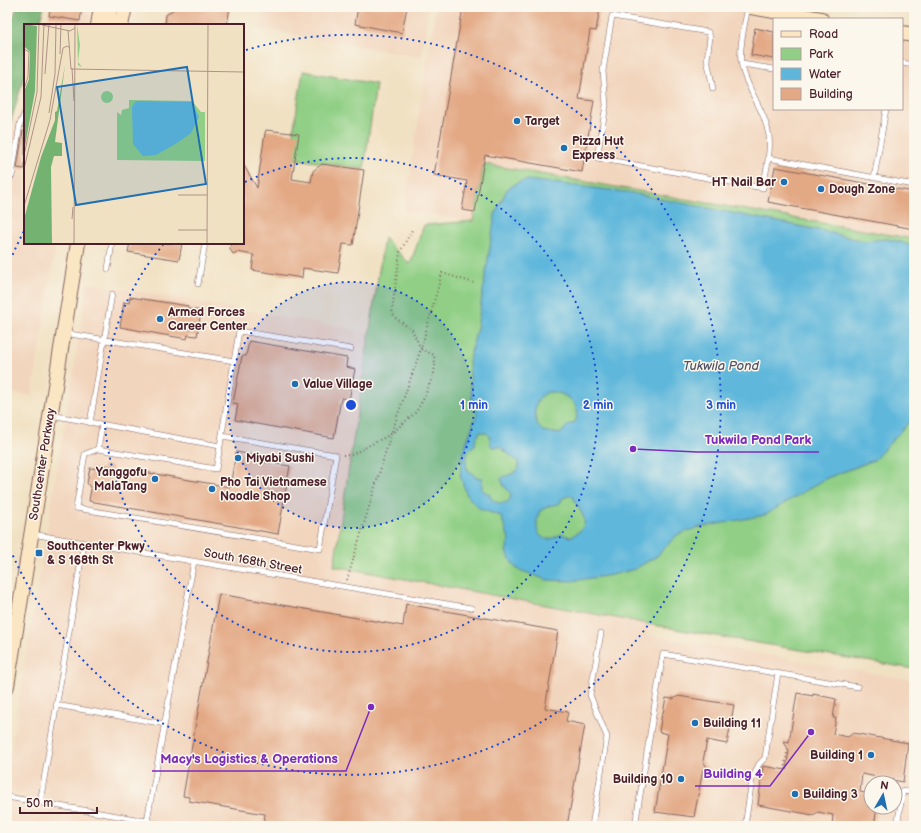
<svg xmlns="http://www.w3.org/2000/svg" width="921" height="833" viewBox="0 0 921 833" font-family="'Balsamiq Sans',sans-serif">
<rect width="100%" height="100%" fill="#fbf7ec"/>
<filter id="ink" filterUnits="userSpaceOnUse"><feTurbulence type="fractalNoise" baseFrequency=".025" numOctaves="2"/><feDisplacementMap in="SourceGraphic" scale="8" xChannelSelector="R" yChannelSelector="G"/><feConvolveMatrix kernelMatrix="1 2 1 2 8 2 1 2 1" color-interpolation-filters="sRGB"/></filter>
<filter id="wash" filterUnits="userSpaceOnUse"><feTurbulence type="fractalNoise" baseFrequency=".012" numOctaves="4" result="noise"/><feDisplacementMap in="SourceGraphic" scale="16" xChannelSelector="R" yChannelSelector="G"/><feGaussianBlur stdDeviation="0.9" result="paint"/><feColorMatrix in="noise" values="0 0 0 0 0 0 0 0 0 0 0 0 0 0 0 0 0 1.4 0 .05"/><feComposite in="paint" operator="in"/></filter>
<g filter="url(#wash)">
<rect width="100%" height="100%" fill="#f1e1c3"/>
<path fill="#f2d5bd" fill-rule="evenodd" d="M50 7H92L89 25H45L48 18Z
M265 7H429L421 57 261 29Z
M436 7H769L838 19H774V109H902V30L914 32V239L484 164 473 221 404 210Z
M859 7H914V16Z
M25 105V243H56L32 396 7 392V148L19 111Z
M88 283 370 332 334 566 649 624 647 635 914 680V826H7V774ZM871 783H895V807H871Z
M7 491 13 492 7 534Z"/>
<path fill="#90cf85" stroke="#6d7758" d="M303 71 376 84 364 169 289 158Z
M484 164 914 239V669L692 632 334 566 384 238 410 264 424 225 473 221Z"/>
<path fill="#74b272" stroke="#5f684e" d="M17 7H44L39 25H25V73L7 135V35Z"/>
<path fill="#5eb7db" stroke="#546b83" fill-rule="evenodd" d="M528 180 626 192 824 231 863 241 886 239 901 242 914 247V417L874 460 827 478 765 515 697 528 677 535 657 556 635 569 612 575 571 581 547 580 517 569 513 564 506 552 509 539 501 516 480 509 470 499 466 493 460 475 463 452 477 414 475 405 472 402 469 361 477 328 495 215 507 189 519 182ZM549 392C565 392 584 404 575 422L568 425 560 434 543 431C531 421 532 397 549 392ZM480 432C495 433 487 439 492 447H500L518 462 519 468C512 477 505 474 501 479L504 486 511 494 509 501C501 505 492 503 489 494L482 490V478L476 477 467 469C465 461 466 449 475 445L476 439ZM568 496H573C579 514 597 524 570 537L562 534C558 535 552 540 547 539 534 537 536 519 540 511L549 506 559 504 563 498Z"/>
<g id="blocks">
<path fill="#e3a884" d="M50 7H82L80 21 49 16Z
M177 7H230L227 25H165L166 15Z
M358 7H407L402 33 355 24Z
M463 7H592L600 8 596 31 590 30 579 99 594 101 582 172 485 155 475 212 462 210 467 181 434 175Z
M755 28 774 32V59L751 55Z
M266 130 299 134 292 179 311 182 313 171 322 164 364 170 353 245 343 244 338 273 303 268 302 278 252 270 254 255 237 252 233 254 230 249 231 243H243V164L257 188 265 133Z
M23 131H25V169L17 168Z
M775 167 914 192V229L768 202Z
M130 243H182L179 260 128 252Z
M130 297 188 306 187 309 201 311 197 336 188 335 187 339 120 327 124 302 129 303Z
M249 341 347 358 346 367 355 369 349 400 342 398 341 399 334 438 235 420 238 404 233 403 242 356H246Z
M236 452 263 457 262 462 290 466 278 534 89 501 91 489 87 483 90 468 102 469 103 465 113 467 112 471 137 475 138 471 230 487Z
M219 594 403 626 406 604 558 631 545 708 568 712 566 721 585 725 567 826H285L264 822 265 814 189 801V797L183 796Z
M797 693 813 696V694L836 699 833 718H836L833 734 848 737 853 733 908 743 903 782 862 774 860 792 871 794V807H877L874 826H832L833 815 818 812 813 815 758 805 763 766 786 770 789 750 783 741 789 742Z
M678 696 734 705 727 744 707 740 703 761 709 770 703 769 694 817 655 812 668 734 659 732 662 713H663L666 698 673 699Z"/>
</g>
</g>
<g filter="url(#ink)">
<use href="#blocks" fill-opacity="0" stroke="#846360" stroke-width="1"/>
<g fill="none" stroke-linecap="round" stroke-linejoin="round">
<g stroke="#846360" stroke-width="6">
<path id="lane" d="M902 63 914 65
M742 64 774 69
M713 89 707 59 710 37 708 32 612 16 603 71 606 105 597 158 763 188C766 171 771 153 769 136 765 109 745 88 741 62 739 44 745 24 748 7
M768 158 914 185
M12 176 20 124 25 113
M874 178 886 109
M108 269 112 243
M198 284 205 243
M64 333 234 361
M51 415 220 446 239 331 351 349
M90 423 112 294
M102 425 98 449 216 469 220 446
M98 449 85 454 76 508 320 549 336 455 222 436
M32 534 471 608
M56 705 165 724
M7 797 147 821
M40 803 84 543
M162 826 147 821 194 561
M592 826 607 737 590 695 601 633
M635 826 663 654 858 687
M745 826 752 779 759 764 765 758 778 673
M897 826 903 791 914 793"/>
</g>
<g stroke="#846360" stroke-width="16">
<path id="secondary" d="M110 7 109 14 111 25
M751 7 821 19
M98 25 101 7
M121 25 125 7
M902 33 914 35
M7 686 78 243"/>
</g>
<path stroke="#846360" stroke-width="2" stroke-dasharray="1 3" stroke-linecap="butt" d="M343 455H351L391 434 421 349 412 330 394 317 392 310 400 252 412 230
M347 580 391 434 416 412 424 398 434 373 435 365 434 355 421 349 442 273 474 283
M784 770 788 748
M882 783V778"/>
<use href="#lane" stroke="#fff" stroke-width="5"/>
<use href="#secondary" stroke="#fbe6c4" stroke-width="14"/>
</g>
</g>
<circle cx="351" cy="405" r="123" fill="#1d4ed8" fill-opacity=".12"/>
<g fill="none" stroke="#1d4ed8" stroke-width="2" stroke-dasharray="2 4">
<circle cx="351" cy="405" r="123"/>
<path d="M245 182A247 247 0 1 1 163 245"/>
<path d="M8 266A370 370 0 0 1 24 231M246 50A370 370 0 1 1 8 544"/>
</g>
<g fill="#1f6fb2" stroke="#fbf7ec" stroke-width="1.5">
<circle cx="517" cy="121" r="4"/>
<circle cx="564" cy="148" r="4"/>
<circle cx="784" cy="182" r="4"/>
<circle cx="821" cy="189" r="4"/>
<circle cx="160" cy="319" r="4"/>
<circle cx="295" cy="384" r="4"/>
<circle cx="238" cy="458" r="4"/>
<circle cx="155" cy="479" r="4"/>
<circle cx="212" cy="489" r="4"/>
<rect x="35" y="549" width="8" height="8" rx="2"/>
<circle cx="695" cy="723" r="4"/>
<circle cx="871" cy="755" r="4"/>
<circle cx="681" cy="779" r="4"/>
<circle cx="795" cy="794" r="4"/>
</g>
<g text-anchor="middle" stroke-width="3" stroke-linejoin="round" paint-order="stroke">
<g font-size="12" font-weight="bold" fill="#4a1f2b" stroke="#fbf7ec" text-anchor="start">
<text x="525" y="125">Target</text>
<text x="572" y="145">Pizza Hut<tspan x="572" dy="14">Express</tspan></text>
<text x="776" y="186" text-anchor="end">HT Nail Bar</text>
<text x="829" y="193">Dough Zone</text>
<text x="168" y="316">Armed Forces<tspan x="168" dy="14">Career Center</tspan></text>
<text x="303" y="388">Value Village</text>
<text x="246" y="462">Miyabi Sushi</text>
<text x="147" y="476" text-anchor="end">Yanggofu<tspan x="147" dy="14">MalaTang</tspan></text>
<text x="220" y="486">Pho Tai Vietnamese<tspan x="220" dy="14">Noodle Shop</tspan></text>
<text x="47" y="550">Southcenter Pkwy<tspan x="47" dy="14">&amp; S 168th St</tspan></text>
<text x="703" y="727">Building 11</text>
<text x="863" y="759" text-anchor="end">Building 1</text>
<text x="673" y="783" text-anchor="end">Building 10</text>
<text x="803" y="798">Building 3</text>
</g>
<g font-size="12" fill="#4a1f2b" stroke="#fbf7ec">
<text transform="translate(42 464) rotate(-81)" y="4">Southcenter Parkway</text>
<text transform="translate(253 561) rotate(10)" y="4">South 168th Street</text>
</g>
<g font-size="13" font-style="italic" fill="#515469" stroke="#fbf7ec">
<text x="721" y="370">Tukwila Pond</text>
</g>
</g>
<g transform="translate(24 24)">
<rect width="220" height="220" fill="#f1e1c3"/>
<path d="M53 0 56 21 54 38 58 43 54 41ZM77 73a6 6 0 1 1 12 0a6 6 0 1 1-12 0ZM105 76 168 77 177 88H181V137L93 136V88L97 91 98 86 105 84Z" fill="#90cf85"/>
<path d="M0 0 13 2 11 67 0 128V68L5 55 6 28 0 22ZM41 41 31 118 38 119V132H30L27 143 28 220H0V195L17 133 31 96V88L33 87Z" fill="#74b272"/>
<path d="M112 77 168 78 175 93 167 109 153 119 132 131 119 132 109 120 108 83Z" fill="#5eb7db"/>
<path fill="none" stroke="#ae9386" stroke-width="1" d="M18 1 46 7 51 4M44 6 47 45M0 25 5 28 4 53 0 65M36 30 37 0M48 44 50 77M47 45 220 48M21 50 25 0M25 89 31 50 32 0M0 132 13 68 15 0M0 145 17 73 20 0M154 171H183M0 182 26 96 39 24 43 22 46 24M48 195 49 183M154 206H183M50 220 51 0M183 220 184 0"/>
<path fill="#1f6fb2" fill-opacity="0.15" stroke="#1f6fb2" stroke-width="2" d="M163 43 182 160 52 181 33 63Z"/>
<rect width="220" height="220" fill="none" stroke="#4a1f2b" stroke-width="2"/>
</g>
<circle cx="351" cy="405" r="6" fill="#1d4ed8" stroke="#fbf7ec" stroke-width="2"/>
<g font-size="12" text-anchor="middle" font-weight="bold" fill="#1d4ed8" stroke="#fbf7ec" stroke-width="3" stroke-linejoin="round" paint-order="stroke">
<text x="474" y="409">1 min</text>
<text x="598" y="409">2 min</text>
<text x="721" y="409">3 min</text>
</g>
<path fill="none" stroke="#7b2cbf" stroke-width="1.5" d="M633 449L697 452H819M371 707L346 771H152M811 732L770 786H695"/>
<g fill="#7b2cbf" stroke="#fbf7ec" stroke-width="1.5">
<circle cx="633" cy="449" r="4"/>
<circle cx="371" cy="707" r="4"/>
<circle cx="811" cy="732" r="4"/>
</g>
<g font-size="13" text-anchor="middle" font-weight="bold" fill="#7b2cbf" stroke="#fbf7ec" stroke-width="3" stroke-linejoin="round" paint-order="stroke">
<text x="758" y="444">Tukwila Pond Park</text>
<text x="249" y="763">Macy's Logistics &amp; Operations</text>
<text x="733" y="778">Building 4</text>
</g>
<rect width="921" height="833" fill="none" stroke="#fbf7ec" stroke-width="24"/>
<rect x="773" y="18" width="130" height="92" fill="#fbf7ec" stroke="#b4a19f"/>
<rect x="781" y="31" width="20" height="6" fill="#fbe6c4" stroke="#b4a19f"/>
<text x="809" y="38" font-size="12" fill="#4a1f2b">Road</text>
<rect x="781" y="48" width="20" height="12" fill="#90cf85" stroke="#b4a19f"/>
<text x="809" y="58" font-size="12" fill="#4a1f2b">Park</text>
<rect x="781" y="68" width="20" height="12" fill="#5eb7db" stroke="#b4a19f"/>
<text x="809" y="78" font-size="12" fill="#4a1f2b">Water</text>
<rect x="781" y="88" width="20" height="12" fill="#e3a884" stroke="#b4a19f"/>
<text x="809" y="98" font-size="12" fill="#4a1f2b">Building</text>
<g transform="translate(883 795) rotate(9)"><circle r="19" fill="#fbf7ec" stroke="#b4a19f"/>
<path d="M0-3L7 15L0 10L-7 15Z" fill="#1f6fb2"/>
<text y="-6" font-size="11" font-weight="bold" text-anchor="middle" fill="#4a1f2b">N</text>
</g>
<path d="M20 807v6h77v-6" fill="none" stroke="#4a1f2b" stroke-width="2"/>
<text x="26" y="807" font-size="12" fill="#4a1f2b" stroke="#fbf7ec" stroke-width="3" paint-order="stroke">50 m</text>
</svg>
